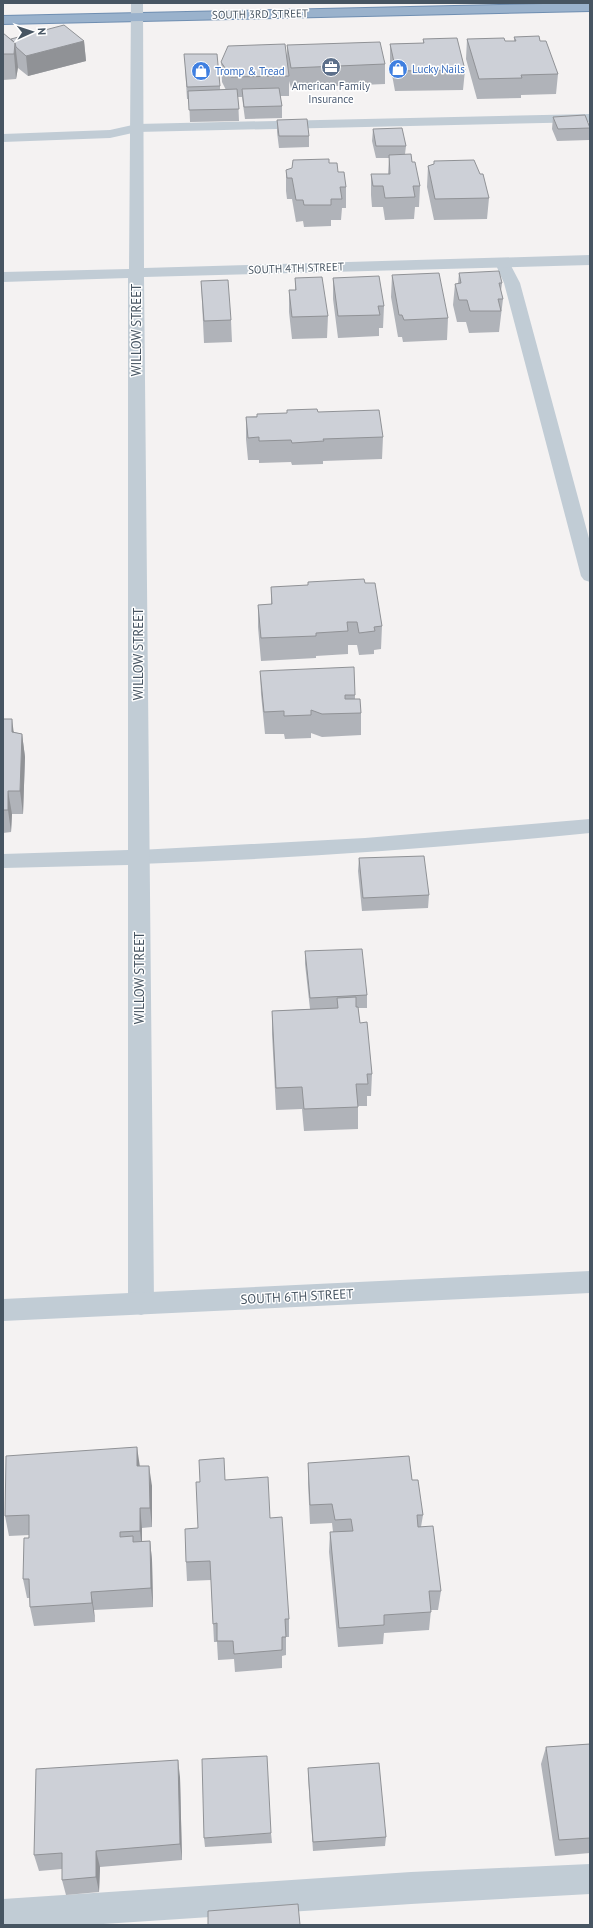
<svg xmlns="http://www.w3.org/2000/svg" width="593" height="1928" viewBox="0 0 593 1928" font-family="'PT Sans',sans-serif">
<rect width="100%" height="100%" fill="#f4f2f2"/>
<g fill="none" stroke-linecap="round" stroke-linejoin="round">
<g stroke="#6f8eb1" stroke-width="2">
<path id="trunk" d="M590 3V11L3 24V16Z"/>
</g>
<path fill="#c1ccd5" fill-rule="evenodd" d="M590 114V122L137 132 110 138 3 142V134L110 130 137 124Z
M503 258 508 260 520 283 590 542V582L584 580 581 576 504 283 495 263 498 260Z
M590 819V833C440 848 290 859 139 864L132 862 129 857 132 852 139 850 365 838Z
M590 1864V1894L411 1904 88 1925H3V1899L411 1872Z"/>
<path fill="#c1ccd5" fill-rule="evenodd" d="M131 3H143L144 268 590 255V265L144 277 154 1304 150 1312 141 1315 132 1312 128 1304V865L3 868V854L128 850V278L3 282V272L129 269Z"/>
<path fill="#c1ccd5" fill-rule="evenodd" d="M590 1271V1293L3 1321V1299Z"/>
<use href="#trunk" fill="#9ab2cc" fill-rule="evenodd"/>
</g>
<path fill="#b0b3b9" d="M3 33 11 39 84 41 86 61 28 76 18 68 16 79 3 80Z
M514 37 540 41 558 74 556 94 521 95V98L477 99 466 59 467 39 505 41H514Z
M423 39 465 70 463 90 395 91 390 64V44L423 43Z
M287 45 385 64V84L291 88 289 81V96H280L282 106V118L245 119 242 97H238L239 121 190 122 189 99H187L185 66 220 86V90H226L222 82 221 62 287 56Z
M553 117 590 126V122L589 140 557 141 552 129Z
M277 120 309 136V147L279 148 277 132Z
M373 129 406 146 405 154 412 162 420 186 419 207H415L414 219 385 220 383 207H372L371 195V174H388L389 158H376L372 141Z
M434 161 489 198 487 219 434 220 427 187 428 166 434 164Z
M329 163 338 172 346 187V208H342L341 220H331V226L304 227 303 221 296 222 292 199H287L286 191V170Z
M459 273 502 283 501 291 503 299 499 332 469 333 466 322H457L453 305 455 284H458Z
M392 275 448 318 447 340 403 342 402 337H398L391 297Z
M295 278 328 316 327 338 292 339 289 312V290H295Z
M333 278 384 306 383 328H379V336L338 338 333 299Z
M201 281 231 320 232 342 204 343Z
M318 412 383 437 382 459 323 461V464L292 465 291 462 259 463V460H248L246 439V417Z
M308 582 365 583 382 626 381 649 374 650V654L359 655 357 645H348V654L316 656V658L261 661 258 627V605L271 604V587L308 586Z
M260 671 355 695V699L361 713V735L322 737 311 733V738L285 739 284 734H265L261 694Z
M3 719 14 732 22 734 25 757 23 814H12L11 832 3 833Z
M359 858 429 895 428 908 362 911 358 871Z
M305 951 367 995V1008H358L360 1023 372 1074 371 1096H367V1106H358V1129L304 1131 302 1109 276 1110 272 1034V1011L310 1009 305 964Z
M308 1463 412 1480 423 1515 421 1527 441 1591 438 1610H431L429 1630 384 1633 383 1644 338 1647 329 1552 330 1532H333L332 1523 310 1524 308 1483Z
M140 1466 152 1486V1527L142 1528V1541H150L152 1560 153 1607 94 1610 95 1622 34 1626 30 1607V1598H27L23 1579 29 1535 9 1536 5 1516Z
M225 1480 270 1518 289 1619V1637H286V1655L282 1656V1668L235 1672 234 1659 218 1660 217 1642H214L211 1580 187 1581 186 1562 198 1528Z
M590 1744V1853L555 1856 541 1764 546 1747Z
M308 1768 386 1837 385 1846 313 1851 308 1777Z
M180 1777 182 1860 100 1867 99 1892 66 1895 62 1880V1869L39 1871 34 1855Z
M271 1833 272 1843 205 1847 204 1838Z"/>
<path fill="#909296" d="M84 41 86 61 28 76 26 56Z
M15 43 18 67 16 79 14 54Z
M12 719 15 742 12 732Z
M22 734 25 757 23 814 20 791Z
M8 791 12 814 11 832 8 810Z
M137 1447 140 1467 137 1466Z
M149 1466 152 1486V1527L150 1508Z
M140 1508 142 1528V1550L140 1531Z
M150 1541 152 1560 153 1607 151 1588Z
M91 1592 94 1610 95 1622 92 1603Z
M178 1760 180 1777 182 1860 180 1844Z
M96 1851 100 1867 99 1892 96 1877Z"/>
<path fill="#cdd0d7" stroke="#909296" d="M64 25 84 41 26 56 16 47 15 43 11 39Z
M3 33 15 43 14 54H3Z
M539 36 540 41H546L558 74 521 75 522 78 479 79 467 39 504 38 505 41H516L514 37Z
M457 38 465 70 396 71 390 44 424 43 423 39Z
M380 42 385 64 291 68 287 45Z
M285 44 289 76 231 77 221 62 228 46Z
M184 54H217L220 86 187 87Z
M279 88 282 106 244 107 242 89Z
M237 89 239 109 189 110 188 91Z
M585 115 590 128 558 129 553 117Z
M307 119 309 136H279L277 120Z
M402 128 406 146H376L373 129Z
M411 154 412 162H415L420 186H413L415 197 385 198 383 186H373L371 174H390L389 155Z
M329 159V163H337L338 172H344L346 187H340L342 199H331V205H304L303 200H296L292 178H287L286 170 292 168 293 160Z
M474 160 480 174H483L489 198 435 199 428 166 434 164V161Z
M499 271 502 283H499L503 299H498L501 311H470L467 300H459L455 284 461 283 459 273Z
M439 273 448 318 404 320 402 315H399L392 275Z
M379 276 384 306H378L380 315 338 316 333 278Z
M322 277 328 316 292 317 289 290H296L295 278Z
M228 280 231 320 204 321 201 281Z
M317 409 318 412 379 410 383 437 323 439 324 441 292 443 291 440 259 441V437L248 438 246 417H257V414L287 413V410Z
M364 579 365 583H375L382 626 374 627 375 631 359 633 357 622H347L348 631 316 633V636L261 638 258 605 272 604 271 587 308 585V582Z
M354 667 355 695H345V699H360L361 713 322 714 311 710V715L284 716V711L264 712 260 671Z
M3 719H12V732L22 734 20 791H8V810H3Z
M424 856 429 895 363 898 359 858Z
M362 949 367 995 310 998 305 951Z
M356 997V1007H358L360 1023 367 1022 372 1074H367L368 1084H356L358 1107 304 1109 302 1087 276 1088 272 1011 338 1008 337 998Z
M137 1447V1466H149L150 1508H140V1531L120 1532V1537L133 1536V1542L150 1541 151 1588 91 1592 92 1603 30 1607 29 1579H23L24 1538H29V1515L5 1516 6 1456Z
M409 1456 412 1480H418L423 1515H417L418 1527 433 1526 441 1591H429L431 1612 384 1615V1625L339 1628 330 1532 353 1531 351 1519 335 1520 332 1504 310 1505 308 1463Z
M224 1458 225 1480 268 1477 270 1518 282 1517 289 1619H285L286 1637H282V1650L234 1654 233 1641H217V1623L213 1624 210 1561 186 1562 185 1529 198 1528 196 1482H200L199 1460Z
M590 1744V1838L559 1840 546 1747Z
M267 1756 271 1833 204 1838 202 1759Z
M178 1760 180 1844 96 1851V1877L62 1880V1853L34 1855 36 1769Z
M379 1763 386 1837 313 1842 308 1768Z
M298 1904 300 1925H208V1911Z"/>
<defs>
<g id="office-disc" transform="scale(1)"><circle r="9.5" fill="#5c6f8a" stroke="#fff"/><path d="M-6-3h4V-5.5h4V-3h4V5H-6ZM-1-4.5V-3h2v-1.5ZM-6 0V1H6V0Z" fill="#fff"/></g>
<g id="shop-disc" transform="scale(1)"><circle r="9.5" fill="#3f7fe0" stroke="#fff"/><path d="M-5-2.5h2.3a2.7 3.5 0 0 1 5.4 0H5L5.5 6h-11ZM-1.5-2.5h3a1.5 2.3 0 0 0-3 0Z" fill="#fff"/></g>
</defs>
<g fill-rule="evenodd">
<use href="#office-disc" x="331" y="67"/>
<use href="#shop-disc" x="398" y="69"/>
<use href="#shop-disc" x="201" y="71"/>
</g>
<g text-anchor="middle" stroke-width="3" stroke-linejoin="round" paint-order="stroke">
<g font-size="11" fill="#475562" stroke="#fff">
<text transform="translate(260 14) rotate(-1)" y="4">SOUTH 3RD STREET</text>
<text transform="translate(296 268) rotate(-2)" y="4">SOUTH 4TH STREET</text>
</g>
<g font-size="11" fill="#366cbe" stroke="#fff" text-anchor="start">
<text x="412" y="73">Lucky Nails</text>
<text x="215" y="75">Tromp &amp; Tread</text>
</g>
<g font-size="11" fill="#4e5e75" stroke="#fff">
<text x="331" y="90">American Family<tspan x="331" dy="13">Insurance</tspan></text>
</g>
<g font-size="13" fill="#475562" stroke="#fff">
<text transform="translate(136 330) rotate(-90)" y="5">WILLOW STREET</text>
<text transform="translate(138 654) rotate(-90)" y="5">WILLOW STREET</text>
<text transform="translate(139 978) rotate(-90)" y="5">WILLOW STREET</text>
<text transform="translate(297 1296) rotate(-3)" y="5">SOUTH 6TH STREET</text>
</g>
</g>
<rect width="593" height="1928" fill="none" stroke="#475562" stroke-width="8"/>
<g transform="translate(32 32) rotate(87)" stroke="#ffffff" stroke-width="3" paint-order="stroke">
<path d="M0-3L7 15L0 10L-7 15Z" fill="#475562"/>
<text y="-6" font-size="11" font-weight="bold" text-anchor="middle" fill="#475562">N</text>
</g>
</svg>
